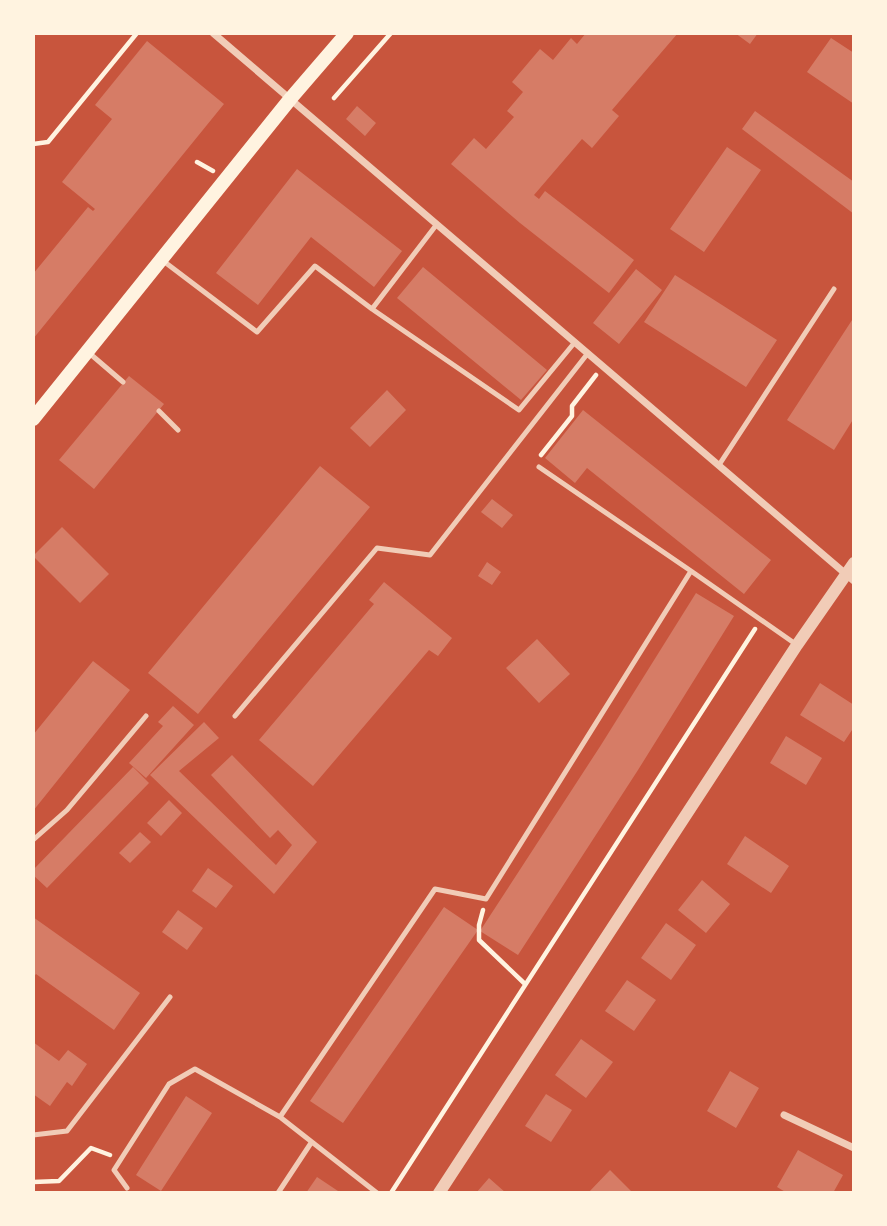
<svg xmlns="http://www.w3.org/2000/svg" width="887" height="1226" viewBox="0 0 887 1226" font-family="'Exo 2',sans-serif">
<rect width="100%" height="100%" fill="#c8553d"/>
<path fill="#d67c66" d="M586 33H678L612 110 619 116 592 148 582 139 534 195 539 199 545 191 634 260 609 293 520 223 451 164 474 138 486 149 514 117 507 111 523 92 512 82 540 49 553 60 571 38 577 44Z
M735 33H758L750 44Z
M831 38 854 53V104L807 72Z
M147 41 224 104 33 339V274L88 207 93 211 95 209 62 182 112 119 95 105Z
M357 106 376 123 365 136 346 119Z
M755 111 854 182V214L742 129Z
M727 147 761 170 704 252 670 229Z
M297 169 402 251 374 287 311 237 258 305 216 273Z
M423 267 547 370 521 400 397 298Z
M636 269 662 290 619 344 593 323Z
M675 275 777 340 746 387 644 322Z
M854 317V418L834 450 787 420Z
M129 376 164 404 94 489 59 460Z
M387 390 406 410 370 447 350 428Z
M583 410 771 560 744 594 587 468 575 483 545 458Z
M320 466 370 507 198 714 148 673Z
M492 499 513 515 502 528 481 512Z
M62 527 109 574 80 603 33 556Z
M487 562 501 572 492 585 478 576Z
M384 582 452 638 438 656 429 650 313 786 259 740 374 604 369 600Z
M696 593 734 616 638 770 518 955 480 931 601 745Z
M537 639 570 674 539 703 506 668Z
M93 661 130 690 33 811V735Z
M820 683 854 705V727L844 742 800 715Z
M173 706 194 725 146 778 129 763 163 726 158 722Z
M204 722 219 738 179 771 276 865 292 845 278 830 270 838 211 775 232 755 317 842 274 894 150 775Z
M786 736 822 758 806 785 770 763Z
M133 767 149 783 47 888 33 875V870Z
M169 800 182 813 161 836 147 823Z
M140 832 151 842 130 863 119 853Z
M745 836 789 866 771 893 727 864Z
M208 868 233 886 216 908 192 891Z
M702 880 730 904 706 933 678 910Z
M444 907 478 930 343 1123 310 1101Z
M178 910 203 928 187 950 162 932Z
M33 917 140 993 114 1030 36 974 33 978Z
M666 923 696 945 671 980 641 958Z
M627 980 656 1000 634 1031 605 1011Z
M581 1039 613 1062 586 1098 555 1075Z
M33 1042 59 1061 68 1050 87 1064 72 1086 67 1082 50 1106 33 1094Z
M730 1071 759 1088 736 1128 707 1111Z
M546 1094 572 1110 551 1142 525 1126Z
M186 1096 212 1113 161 1191 136 1175Z
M798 1150 843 1175 833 1193H787L777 1187Z
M610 1170 633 1193H588Z
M317 1177 341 1193H306Z
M489 1178 506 1193H476Z"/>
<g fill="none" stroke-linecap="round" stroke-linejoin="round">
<path stroke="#fff3e0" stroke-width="4.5" d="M334 98 391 33
M33 144 48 142 137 33
M197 162 213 171
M541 455 572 416V406L596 375
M483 910 479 925V940L525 984
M33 1182 59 1181 91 1148 110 1155
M391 1193 755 629"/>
<path stroke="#f1ccb7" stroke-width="5" d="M162 260 257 332 315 266 372 309 519 410 575 342
M372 309 437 224
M88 352 123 382
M159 411 178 430
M719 465 834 289
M539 467 691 571
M235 716 377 548 430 555 588 353
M33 840 67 810 146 716
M33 1135 67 1131 170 997
M127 1188 114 1170 169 1084 195 1069 280 1117
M278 1193 311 1143
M377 1193 280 1117 435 889 486 899 691 571 797 645"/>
<path stroke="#f1ccb7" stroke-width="7" d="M213 33 854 581
M784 1115 854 1148"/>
<path stroke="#f1ccb7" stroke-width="12" d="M439 1193 797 645 854 563"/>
<path stroke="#fff3e0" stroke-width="14" d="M33 419 291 98 347 33"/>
</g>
<rect width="887" height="1226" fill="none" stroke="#fff3e0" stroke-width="70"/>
</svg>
